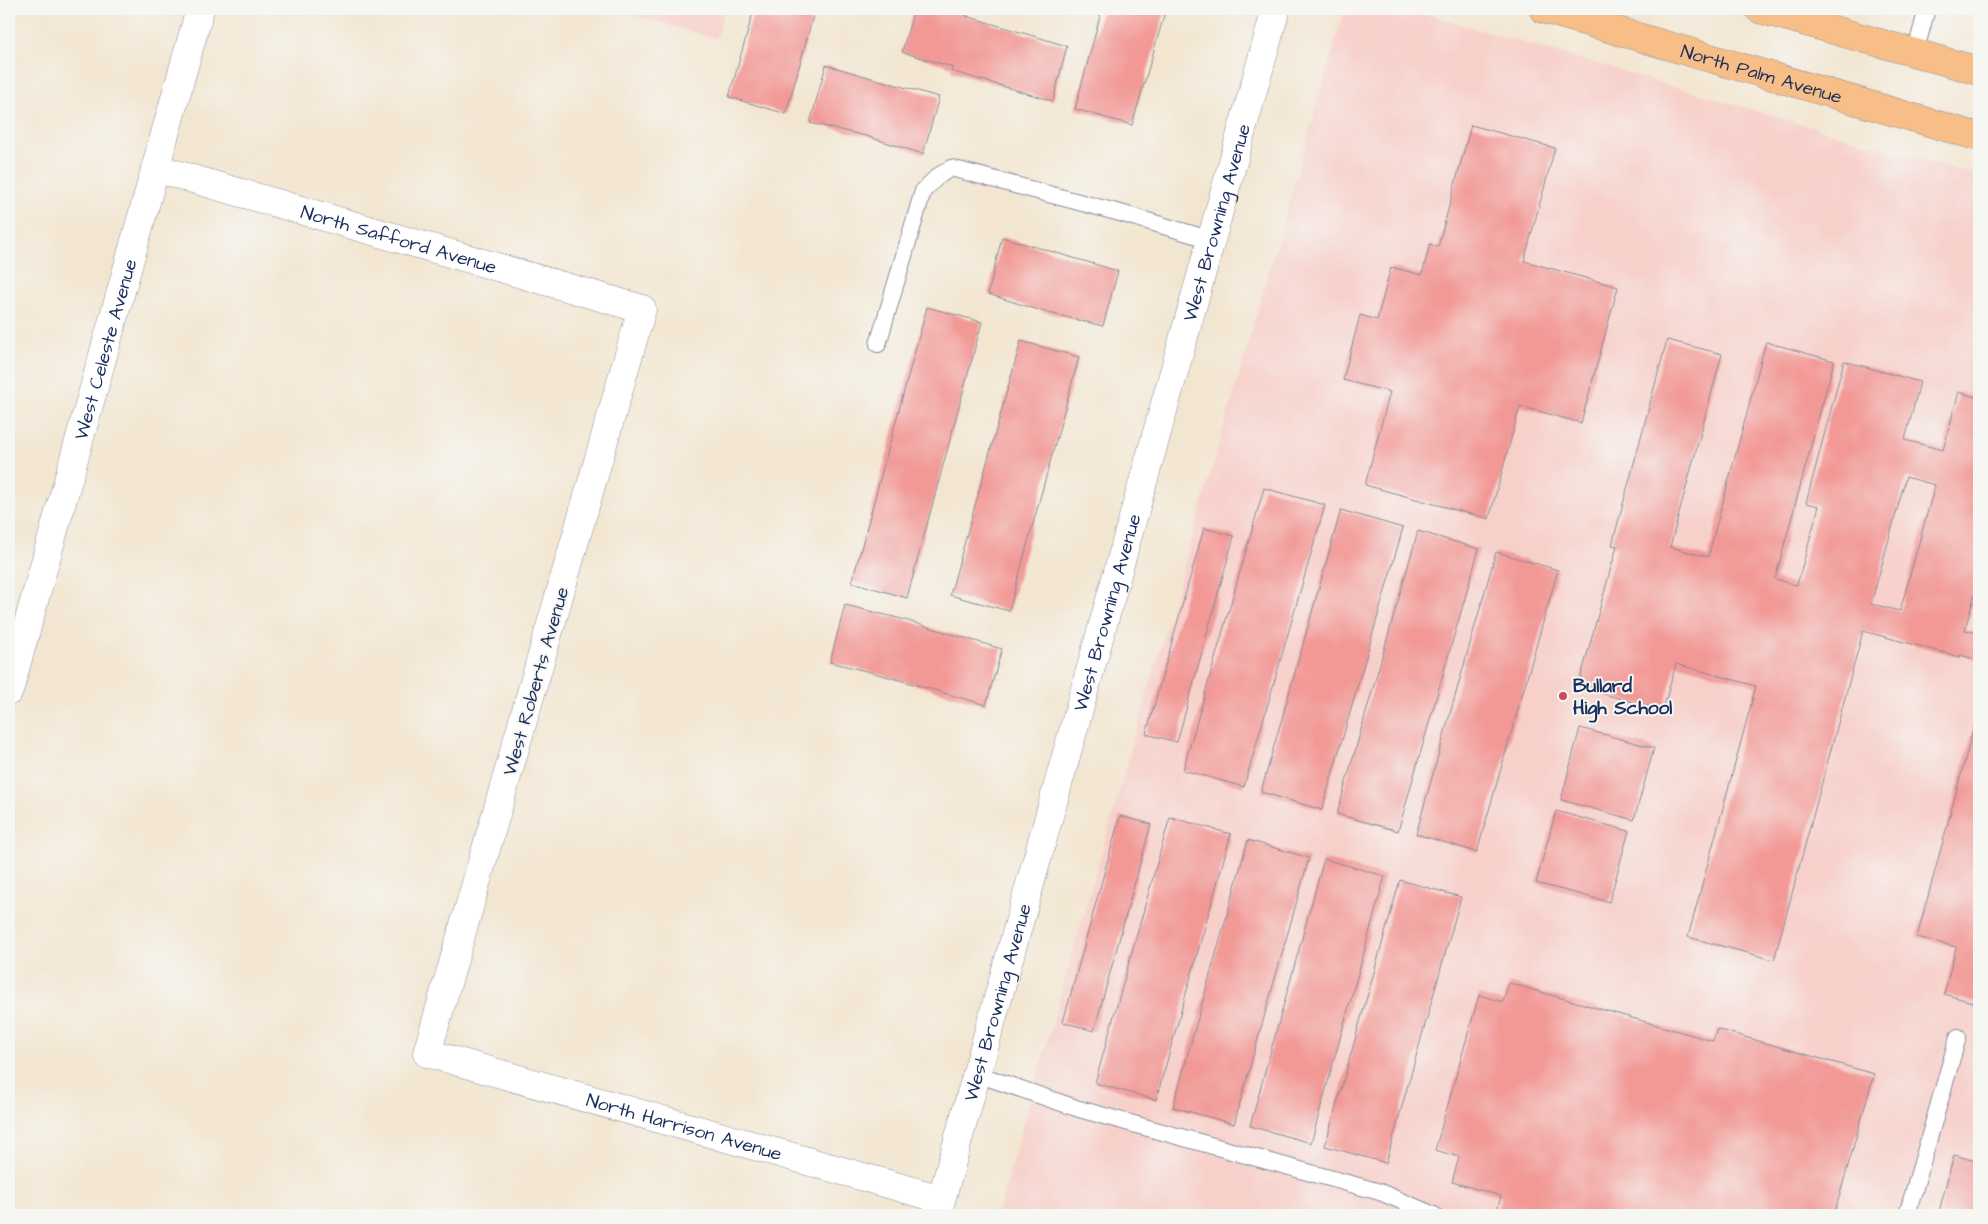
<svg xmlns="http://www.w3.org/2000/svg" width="1988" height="1224" viewBox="0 0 1988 1224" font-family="'Architects Daughter',sans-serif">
<rect width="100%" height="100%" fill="#f6f6f2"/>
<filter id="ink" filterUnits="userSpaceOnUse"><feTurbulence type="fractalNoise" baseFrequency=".02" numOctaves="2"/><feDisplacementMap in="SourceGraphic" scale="10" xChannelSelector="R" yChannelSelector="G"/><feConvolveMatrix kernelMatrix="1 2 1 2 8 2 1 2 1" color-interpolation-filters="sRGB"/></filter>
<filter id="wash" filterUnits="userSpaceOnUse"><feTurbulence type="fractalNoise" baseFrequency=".0096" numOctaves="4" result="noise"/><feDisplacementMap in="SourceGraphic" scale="20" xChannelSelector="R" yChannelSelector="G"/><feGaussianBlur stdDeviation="1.12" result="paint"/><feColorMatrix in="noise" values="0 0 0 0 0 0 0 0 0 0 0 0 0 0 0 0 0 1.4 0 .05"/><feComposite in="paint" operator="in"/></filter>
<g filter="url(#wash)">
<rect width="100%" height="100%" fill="#f3e6d1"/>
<path fill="#f7d0ca" d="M612 9H725L716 39Z
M1354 9H1409L1979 176V1215H997L1343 14Z"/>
<g id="blocks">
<path fill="#f29996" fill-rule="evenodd" d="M754 9H815L786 114 729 97Z
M914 9H958L967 11 966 16 1067 46 1053 101 951 71 952 67 902 52Z
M1102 9H1166L1132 125 1075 109Z
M826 65 939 97 923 154 866 136 810 123Z
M1471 125 1555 148 1524 261 1618 287 1581 423 1520 406 1489 519 1365 485 1390 392 1343 380 1360 315 1377 320 1391 267 1422 275 1430 244 1438 247Z
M1002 237 1118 271 1103 326 1045 312 988 294Z
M927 307 982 322 907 598 852 582Z
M1667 340 1722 354 1670 547 1708 557 1766 342 1834 361 1775 579 1797 585 1819 506 1806 503 1844 361 1920 382 1905 440 1943 450 1959 392 1979 398V578L1965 630 1979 633V663L1977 662 1978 660 1960 655V657L1863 631 1774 960 1688 937 1756 686 1676 664 1663 710 1578 687 1617 546 1612 545ZM1906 477 1935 485 1900 611 1871 604Z
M1021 341 1079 357 1009 611 950 595Z
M1264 488 1325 505 1244 787 1183 770Z
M1341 510 1403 528 1322 810 1261 792Z
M1204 528 1234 536 1177 742 1146 734Z
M1418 531 1479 549 1398 831 1337 814Z
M1496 552 1558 570 1477 852 1416 834Z
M845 605 898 618 1002 649 986 705 882 675 830 662Z
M1979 708V1004L1944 994 1956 947 1917 937Z
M1580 728 1654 748 1634 820 1561 800Z
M1556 811 1629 831 1609 902 1536 883Z
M1120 816 1151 824 1094 1031 1063 1022Z
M1170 817 1231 834 1156 1100 1095 1083Z
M1248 840 1309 858 1234 1124 1173 1107Z
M1324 859 1385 876 1311 1143 1250 1126Z
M1400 880 1461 897 1386 1163 1325 1146Z
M1509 983 1713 1041 1717 1029 1874 1074 1834 1215H1514L1497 1210 1501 1196 1452 1182 1459 1157 1435 1150 1479 995 1503 1002Z
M1954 1155 1979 1162V1215H1938Z"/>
</g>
</g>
<g filter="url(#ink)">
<use href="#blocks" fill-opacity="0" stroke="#878a98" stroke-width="1"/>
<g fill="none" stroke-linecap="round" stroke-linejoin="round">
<g stroke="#878a98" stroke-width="18">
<path id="lane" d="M1915 53 1927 9
M878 344 923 191 937 177 951 168 1120 213 1212 240
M977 1074 1079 1109 1380 1192 1434 1215
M1907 1215 1958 1037"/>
</g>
<g stroke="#878a98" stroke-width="29">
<g id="street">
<path id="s1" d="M155 168 642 309 427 1053 941 1199"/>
<path id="s2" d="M9 691 200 9"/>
<path id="s3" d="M937 1215 1276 9"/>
</g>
</g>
<g stroke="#878a98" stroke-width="29">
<g id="primary">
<path id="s4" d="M1543 9 1979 137"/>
<path d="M1759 9 1979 71"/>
</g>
</g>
<use href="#lane" stroke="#fff" stroke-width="16"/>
<use href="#street" stroke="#fff" stroke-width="28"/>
<use href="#primary" stroke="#f7be88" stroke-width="28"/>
</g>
</g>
<circle fill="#d1495b" stroke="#f6f6f2" stroke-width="2" cx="1563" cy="696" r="5"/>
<g text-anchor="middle" stroke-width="4" stroke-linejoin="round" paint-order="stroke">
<g font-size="19" fill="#1b2f5e" stroke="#f6f6f2">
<text dy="7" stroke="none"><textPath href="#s4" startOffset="228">North Palm Avenue</textPath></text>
<text dy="7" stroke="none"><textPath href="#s3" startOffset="1031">West Browning Avenue</textPath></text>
<text dy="7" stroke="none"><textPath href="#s1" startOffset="254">North Safford Avenue</textPath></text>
<text dy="7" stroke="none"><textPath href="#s2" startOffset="355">West Celeste Avenue</textPath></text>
<text dy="7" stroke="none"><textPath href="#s3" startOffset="626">West Browning Avenue</textPath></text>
<text transform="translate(535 681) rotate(-74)" y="7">West Roberts Avenue</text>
<text dy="7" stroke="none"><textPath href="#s3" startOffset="221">West Browning Avenue</textPath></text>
<text dy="7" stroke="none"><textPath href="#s1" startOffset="1549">North Harrison Avenue</textPath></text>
</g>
<g font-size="19" font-weight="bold" fill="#1b2f5e" stroke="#f6f6f2" text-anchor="start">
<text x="1573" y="692">Bullard<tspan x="1573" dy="22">High School</tspan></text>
</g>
</g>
<rect width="1988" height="1224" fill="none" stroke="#f6f6f2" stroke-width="30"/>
</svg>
